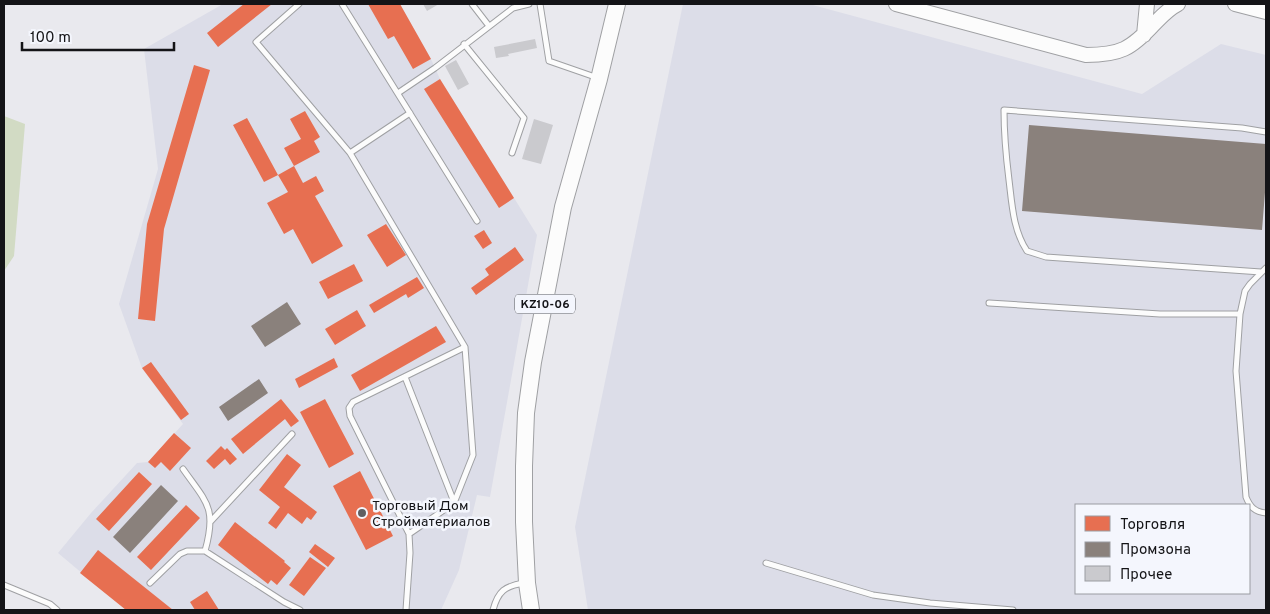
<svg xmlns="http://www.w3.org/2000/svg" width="1270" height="614" viewBox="0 0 1270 614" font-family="Overpass,sans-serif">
<rect width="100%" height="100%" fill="#e9e9ee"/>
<path fill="#dcdde8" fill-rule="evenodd" d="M223 4H400L431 59 440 79 537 235 490 497 477 495 459 570 441 610H126L58 553 91 513 137 463 148 462 183 424 142 368 119 304 158 169 144 49Z
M683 4H809L1142 94 1221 44 1266 55V610H588L575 527ZM1076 505H1249V593H1076Z"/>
<path fill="#d2dbc4" d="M4 116 25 124 14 256 4 271Z"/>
<path fill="#e76f51" d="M244 4H272L218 47 207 33Z
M368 4H400L431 59 413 69 394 36 388 39Z
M194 65 210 70 164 229 155 321 138 319 147 224Z
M440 79 514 198 499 208 424 89Z
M305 111 320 137 314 141 320 152 294 166 303 183 316 176 324 191 315 196 343 246 312 264 293 229 284 234 267 203 288 192 278 175 264 182 233 125 247 118 278 175 294 166 284 148 301 139 290 119Z
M386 224 406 255 387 267 367 235Z
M484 230 492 243 483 249 474 236Z
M515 247 524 260 476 295 471 288 489 275 485 269Z
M354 264 363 281 328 299 319 282Z
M417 277 424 288 408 298 406 294 374 313 369 305Z
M357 310 366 326 335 345 325 329Z
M436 326 446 342 360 391 351 375Z
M334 358 338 367 299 388 295 379Z
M151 362 189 414 181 420 142 368Z
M281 399 299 421 291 427 285 419 243 454 231 439Z
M325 399 354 454 329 468 300 412Z
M174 433 191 448 170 471 161 462 155 468 148 462Z
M221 446 225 450 227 448 237 459 230 465 225 459 214 469 206 461Z
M287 454 301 465 284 487 317 512 311 520 307 517 302 524 288 513 276 529 268 523 280 507 259 490Z
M360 471 393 536 366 550 333 486Z
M139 472 152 484 109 531 96 519Z
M186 505 200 518 151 570 137 557Z
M235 522 285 561 284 562 291 568 277 585 271 580 268 584 218 545Z
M315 544 335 558 328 567 309 552Z
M98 550 173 610H126L80 573Z
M310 557 326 568 304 596 289 585Z
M207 591 219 610H195L190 602Z"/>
<path fill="#8a817c" d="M1029 125 1266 144V180L1262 230 1022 211Z
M287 302 301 324 265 347 251 326Z
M259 379 268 393 228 421 219 407Z
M161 485 178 501 130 553 113 537Z"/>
<path fill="#cacace" d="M423 4H439L427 11Z
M535 39 537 48 508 54 509 56 496 58 494 47Z
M456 60 469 84 458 90 445 66Z
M534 119 553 125 541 164 522 159Z"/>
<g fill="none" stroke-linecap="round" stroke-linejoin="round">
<g stroke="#9fa0a3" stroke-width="7">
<path id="service" d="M299 4 256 42 350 153 465 347 473 455 454 503 409 534
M342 4 477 221
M472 4 489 26
M540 4 549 61 598 78
M464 44 524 118 512 153
M398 93 435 68 513 8 529 4
M350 153 410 113
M1266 268 1250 284 1245 291 1240 314 1236 371 1246 497C1250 507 1255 512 1266 513
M1261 272 1046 257 1027 251C1013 230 1012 204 1009 180 1006 156 1004 133 1004 110L1242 128 1266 132
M989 303 1160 314H1240
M405 377 454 502
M183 469C207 503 217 508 205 551
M211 521 292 434
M766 563 873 595 930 603 1013 610
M150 583 180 554 187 551H205L284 602 300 610
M4 585 50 604 57 610
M406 610 410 553 409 534 350 416 349 408 353 402 465 347
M493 610C498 591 505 586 524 583"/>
</g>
<g stroke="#9fa0a3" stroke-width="16">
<path id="secondary" d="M896 4 1086 55C1120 55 1131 49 1154 24 1162 16 1168 9 1178 4
M1235 4 1266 12
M1144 35 1147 4"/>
</g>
<g stroke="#9fa0a3" stroke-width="18">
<path id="trunk" d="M531 610 527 583 524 522V466L526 413 533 362 563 207 599 79 617 4"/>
</g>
<use href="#service" stroke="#fcfcfc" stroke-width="5"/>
<use href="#secondary" stroke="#fcfcfc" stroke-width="14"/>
<use href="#trunk" stroke="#fcfcfc" stroke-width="16"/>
</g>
<circle fill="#5f5f62" stroke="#f4f6fd" stroke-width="2" cx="362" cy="513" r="5"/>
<g text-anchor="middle" stroke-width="5" stroke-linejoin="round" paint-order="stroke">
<rect fill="#f4f6fd" stroke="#57585c" stroke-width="1" x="515" y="294.5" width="60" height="19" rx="4"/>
<g font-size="12" font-weight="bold" fill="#141417">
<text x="545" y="308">KZ10-06</text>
</g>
<g font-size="14" fill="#141417" stroke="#f4f6fd" text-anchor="start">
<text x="372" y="510">Торговый Дом<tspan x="372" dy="16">Стройматериалов</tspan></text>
</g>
</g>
<rect width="1270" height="614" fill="none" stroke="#141417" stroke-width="10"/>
<rect x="1075" y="504" width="175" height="90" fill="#f4f6fd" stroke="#9a9ca1"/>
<rect x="1085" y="516" width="25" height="15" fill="#e76f51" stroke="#9a9ca1"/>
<text x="1120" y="529" font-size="15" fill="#141417">Торговля</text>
<rect x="1085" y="542" width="25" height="15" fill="#8a817c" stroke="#9a9ca1"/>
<text x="1120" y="554" font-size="15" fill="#141417">Промзона</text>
<rect x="1085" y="566" width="25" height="15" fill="#cacace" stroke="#9a9ca1"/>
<text x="1120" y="579" font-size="15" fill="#141417">Прочее</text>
<path d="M22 42v8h152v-8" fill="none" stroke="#141417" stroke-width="2.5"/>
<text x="30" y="42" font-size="15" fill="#141417" stroke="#f4f6fd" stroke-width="4" paint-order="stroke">100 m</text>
</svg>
